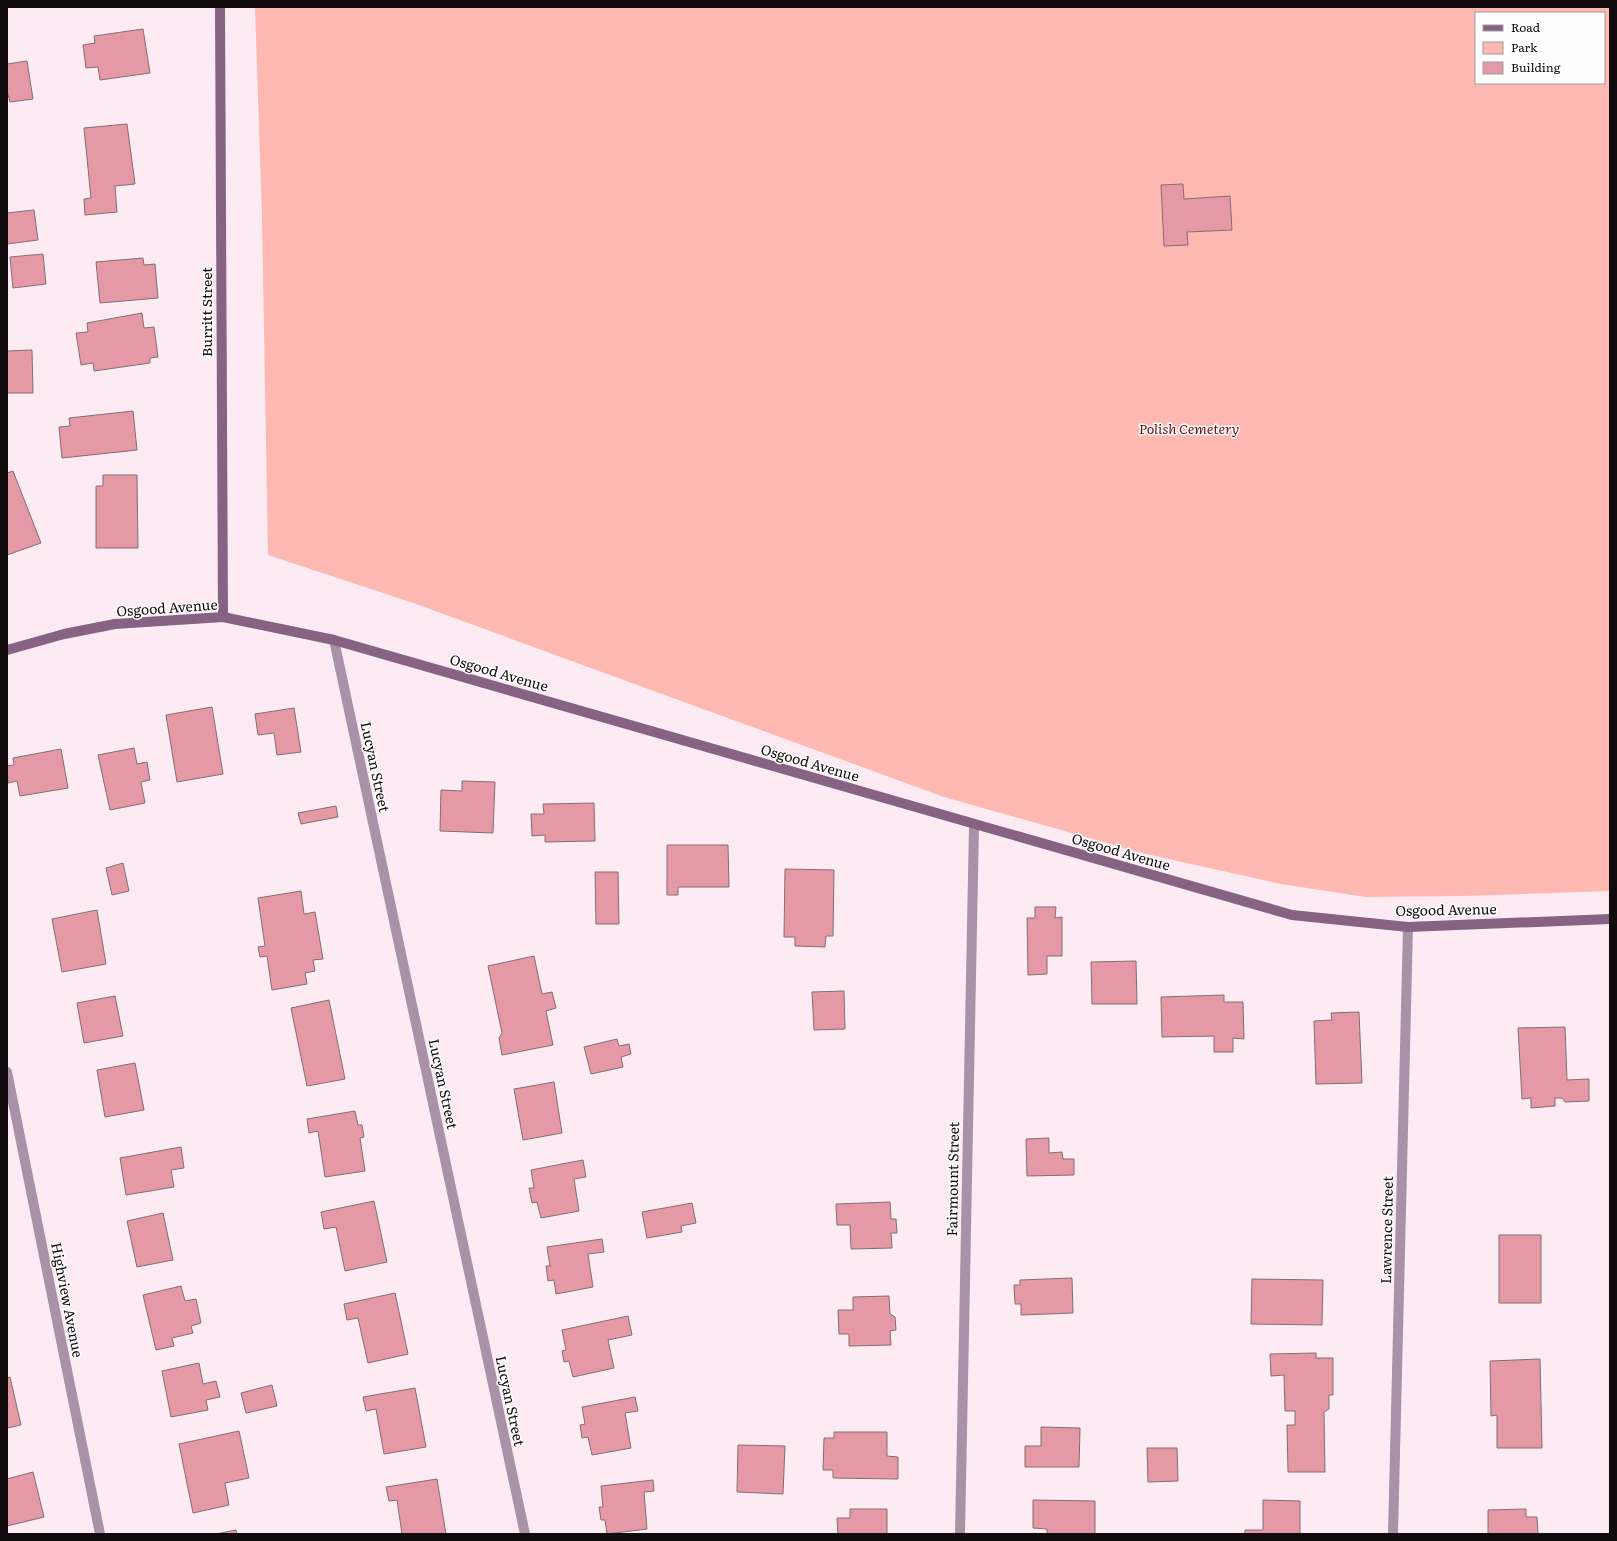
<svg xmlns="http://www.w3.org/2000/svg" width="1617" height="1541" viewBox="0 0 1617 1541" font-family="Literata,serif">
<rect width="100%" height="100%" fill="#fdebf3"/>
<path fill="#fdb9b1" fill-rule="evenodd" d="M255 7H1610V891L1464 896 1366 897 1281 884 1142 853 944 797 416 604 268 555 262 217ZM1476 13H1604V83H1476Z"/>
<path fill="#e598a6" stroke="#836e71" d="M143 29 150 73 100 80 98 67 86 68 83 45 95 43 94 36Z
M27 61 33 99 10 102 7 91V64Z
M127 124 135 184 115 186 117 212 85 215 84 199 91 198 84 128Z
M1183 184 1184 199 1230 196 1232 230 1187 232 1188 245 1164 246 1161 185Z
M34 210 38 240 7 244V213Z
M43 254 46 284 13 288 10 257Z
M143 258 144 265 155 264 158 298 100 303 96 262Z
M142 313 144 328 154 327 158 357 150 358V363L94 371 93 363 81 365 76 333 88 332 87 323Z
M32 350 33 393H7V351Z
M133 411 137 450 62 458 59 427 70 426 69 418Z
M13 471 41 543 7 555V473Z
M103 475H137L138 548H96V486H103Z
M212 707 223 774 177 782 166 715Z
M294 708 301 752 277 755 274 733 258 735 255 714Z
M134 748 137 764 147 762 150 780 141 782 145 803 110 810 98 755Z
M61 749 68 788 20 796 17 781 8 783 7 766 14 765 13 758Z
M462 781 495 782 493 833 440 831 441 790 462 791Z
M594 803 595 841 545 842V835L532 836 531 814H544L543 804Z
M336 806 338 817 301 824 298 813Z
M667 845H728L729 887H678V895H667Z
M123 863 129 891 112 895 106 868Z
M785 869 834 870 833 936H826L825 947 795 946V937H784Z
M595 872H618L619 924H596Z
M301 891 304 914 315 912 323 959 313 960 315 971 305 973 307 984 272 990 267 956 260 957 258 947 265 946 258 898Z
M1035 907H1056L1055 918 1062 917V956H1047V974L1028 975 1027 918H1035Z
M97 910 106 964 62 972 52 919Z
M534 956 542 994 552 992 556 1008 546 1011 553 1045 502 1055 499 1038 502 1033 488 966Z
M1136 961 1137 1004H1092L1091 962Z
M844 991 845 1029 814 1030 812 992Z
M1224 995V1002H1243L1244 1039 1233 1038V1052H1214V1036L1162 1037 1161 997Z
M115 996 123 1036 84 1043 77 1003Z
M329 1000 345 1079 307 1086 291 1008Z
M1359 1012 1362 1083 1316 1084 1314 1021 1332 1020 1331 1013Z
M1565 1027 1567 1080 1589 1079V1101L1565 1102 1562 1098H1555V1106L1531 1108V1098L1522 1099 1518 1028Z
M617 1039 619 1046 629 1044 631 1054 621 1057 623 1067 591 1074 584 1047Z
M135 1063 144 1110 105 1117 97 1070Z
M554 1082 562 1133 523 1140 514 1089Z
M355 1111 358 1125H362L364 1137 360 1138 365 1171 325 1177 318 1131 309 1133 307 1119Z
M1049 1138V1153L1062 1152 1063 1159H1074V1175L1027 1176 1026 1139Z
M181 1147 184 1168 171 1170 174 1187 126 1195 120 1158Z
M583 1160 586 1177 574 1179 579 1211 541 1218 537 1202 532 1203 529 1188H534L531 1170Z
M374 1201 387 1262 345 1271 336 1227 324 1229 321 1212Z
M890 1202 891 1219H896L897 1233H891L892 1248 851 1249 850 1225H837L836 1204Z
M692 1203 696 1223 681 1226 682 1232 647 1238 642 1212Z
M163 1213 173 1260 137 1267 127 1221Z
M1499 1235H1541V1303H1499Z
M602 1239 604 1252 588 1254 593 1287 556 1294 554 1280 548 1281 546 1266H550L547 1247Z
M1072 1278 1073 1313 1021 1315V1304H1015L1014 1285H1020V1280Z
M1252 1279 1323 1280 1322 1325 1251 1324Z
M181 1286 185 1301 196 1299 201 1323 191 1326 193 1333 172 1338 174 1346 156 1350 143 1295Z
M395 1293 408 1354 368 1363 358 1318 347 1320 344 1304Z
M889 1296 890 1314 895 1317 896 1330 890 1331 891 1345 849 1346V1334H839L838 1310H853V1297Z
M628 1316 632 1335 608 1340 614 1368 573 1377 569 1361 564 1362 562 1351 566 1350 562 1330Z
M1316 1353V1358H1333V1395H1329V1409L1324 1412 1325 1472H1288L1287 1425H1295V1411H1285L1284 1375 1271 1376 1270 1354Z
M1540 1359 1542 1448H1497V1415L1491 1416 1490 1361Z
M199 1363 203 1384 216 1381 220 1397 206 1400 208 1410 171 1417 162 1371Z
M10 1377 21 1425 7 1428V1378Z
M272 1385 277 1406 246 1413 241 1393Z
M415 1388 426 1447 384 1454 376 1409 366 1411 363 1397Z
M635 1397 638 1411 625 1413 631 1448 592 1455 588 1437 582 1438 580 1425 585 1424 582 1407Z
M1041 1427 1080 1428 1079 1467H1025V1446H1041Z
M239 1431 249 1478 225 1483 229 1505 193 1513 179 1444Z
M834 1432H887V1456L898 1457V1479L833 1478V1470H823L824 1438H834Z
M738 1445 785 1446 783 1494 737 1492Z
M1147 1448H1177L1178 1481 1148 1482Z
M33 1472 44 1517 7 1526V1479Z
M437 1479 446 1534H402L397 1500 389 1501 386 1487Z
M653 1480 654 1491 644 1492 647 1529 607 1534 605 1520H601L599 1507H603L601 1486Z
M1033 1500 1095 1501V1534H1047V1529L1033 1528Z
M1263 1500 1300 1501V1534H1245V1530H1263Z
M850 1509H887V1534H838L837 1518H850Z
M1526 1509V1517H1537L1538 1534H1488V1510Z
M236 1530 237 1534H216Z"/>
<g fill="none" stroke-linecap="round" stroke-linejoin="round">
<path stroke="#a991a7" stroke-width="10" d="M334 640 525 1534
M7 1072 100 1534
M960 1534 974 825
M1393 1534 1408 927"/>
<path stroke="#866382" stroke-width="10" d="M220 7 223 617
M7 650 64 634 115 624 223 617 334 640 1292 915 1408 927 1610 919"/>
</g>
<g text-anchor="middle" stroke-width="3" stroke-linejoin="round" paint-order="stroke">
<g font-size="14" fill="#120b0e" stroke="#fefefe">
<text transform="translate(207 312) rotate(-90)" y="5">Burritt Street</text>
<text transform="translate(167 608) rotate(-4)" y="5">Osgood Avenue</text>
<text transform="translate(499 673) rotate(16)" y="5">Osgood Avenue</text>
<text transform="translate(810 763) rotate(16)" y="5">Osgood Avenue</text>
<text transform="translate(375 767) rotate(78)" y="5">Lucyan Street</text>
<text transform="translate(1121 852) rotate(16)" y="5">Osgood Avenue</text>
<text transform="translate(1446 910) rotate(-1)" y="5">Osgood Avenue</text>
<text transform="translate(443 1084) rotate(78)" y="5">Lucyan Street</text>
<text transform="translate(953 1179) rotate(-89)" y="5">Fairmount Street</text>
<text transform="translate(1387 1230) rotate(-89)" y="5">Lawrence Street</text>
<text transform="translate(67 1300) rotate(79)" y="5">Highview Avenue</text>
<text transform="translate(510 1401) rotate(78)" y="5">Lucyan Street</text>
</g>
<g font-size="14" font-style="italic" fill="#670a0d" stroke="#fefefe">
<text x="1189" y="434">Polish Cemetery</text>
</g>
</g>
<rect width="1617" height="1541" fill="none" stroke="#120b0e" stroke-width="16"/>
<rect x="1475" y="12" width="130" height="72" fill="#fefefe" stroke="#a09d9e"/>
<rect x="1483" y="25" width="20" height="6" fill="#866382" stroke="#a09d9e"/>
<text x="1511" y="32" font-size="12" fill="#120b0e">Road</text>
<rect x="1483" y="42" width="20" height="12" fill="#fdb9b1" stroke="#a09d9e"/>
<text x="1511" y="52" font-size="12" fill="#120b0e">Park</text>
<rect x="1483" y="62" width="20" height="12" fill="#e598a6" stroke="#a09d9e"/>
<text x="1511" y="72" font-size="12" fill="#120b0e">Building</text>
</svg>
